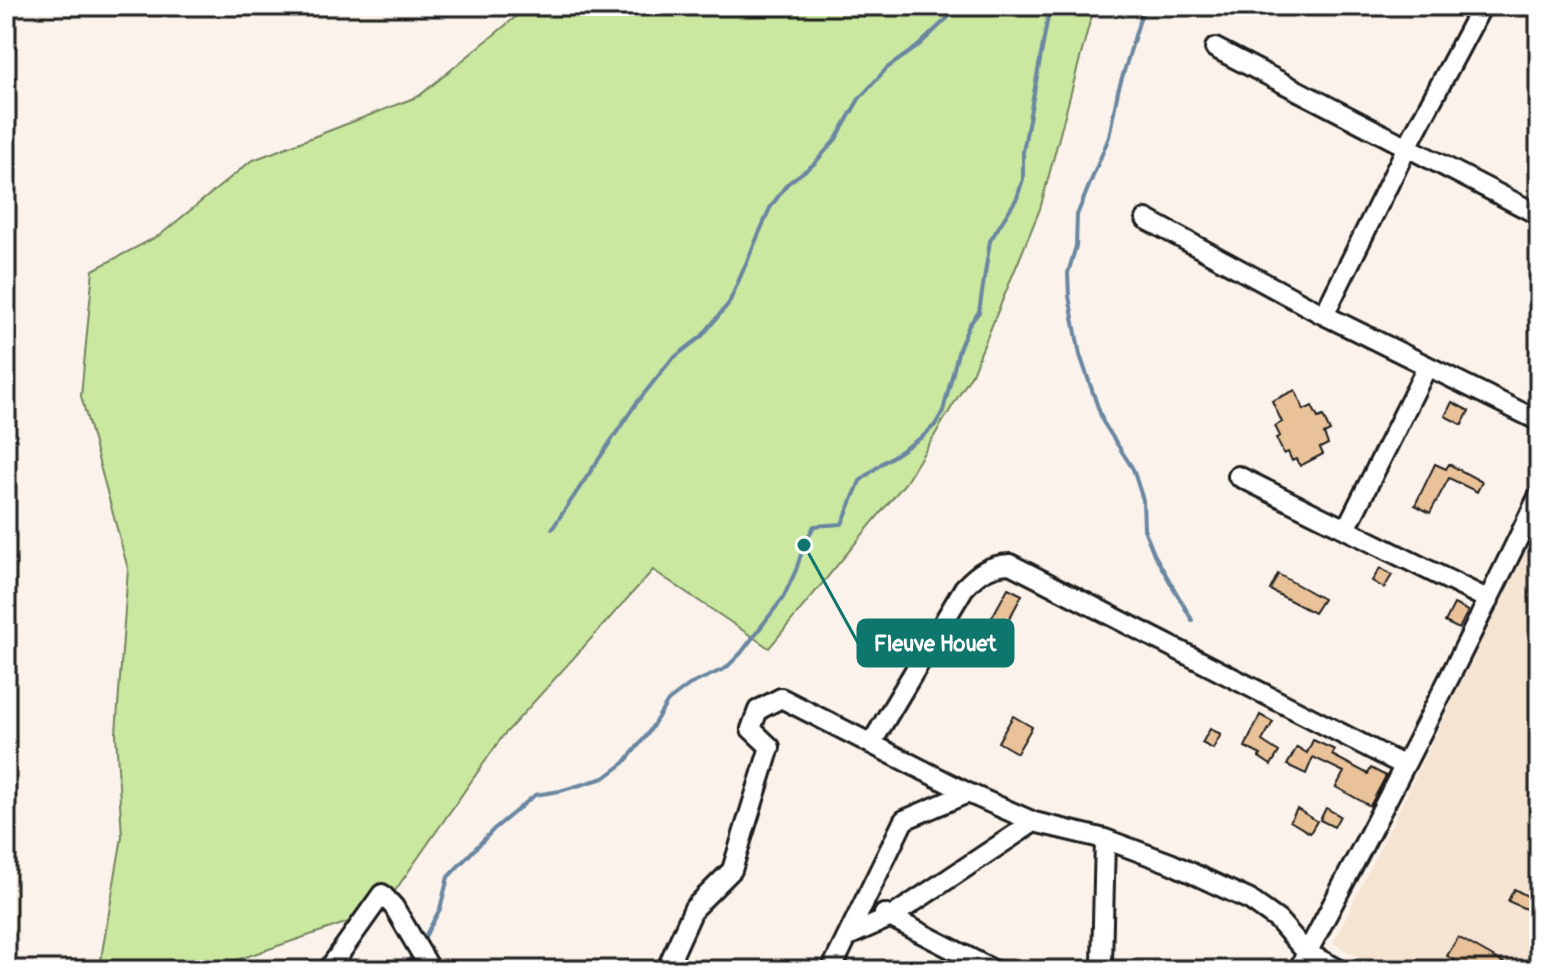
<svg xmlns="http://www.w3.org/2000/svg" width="1545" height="976" viewBox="0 0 1545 976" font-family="Pangolin,sans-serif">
<rect width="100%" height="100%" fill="#fbf3eb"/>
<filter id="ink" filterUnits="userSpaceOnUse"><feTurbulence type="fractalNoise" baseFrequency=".0125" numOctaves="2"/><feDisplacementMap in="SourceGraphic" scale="16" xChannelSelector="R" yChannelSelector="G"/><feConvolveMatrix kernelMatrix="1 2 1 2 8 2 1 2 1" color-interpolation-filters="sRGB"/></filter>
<g filter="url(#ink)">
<path fill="#f6e4d2" d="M1539 525V970H1380L1333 943Z"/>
<path fill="#cae8a0" stroke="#73825e" stroke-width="2" d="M529 6H1094L1040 209 972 374 906 482 769 648 653 570 502 737 381 911 219 966 217 970H99L122 837 116 733 128 569 81 396 93 270 160 235 251 161 419 96Z"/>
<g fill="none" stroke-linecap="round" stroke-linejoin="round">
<path stroke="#6a86a1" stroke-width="4" d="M1144 6 1118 91 1109 137 1077 215 1076 246 1068 273 1069 296 1080 355 1103 422 1133 469 1143 500 1144 529 1154 554 1192 620
M552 529 635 405 671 360 702 336 729 303 770 208 787 184 814 164 836 139 859 99 887 68 917 47 960 6
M422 942 440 909 448 877 494 829 535 795 560 791 604 778 624 763 647 735 668 701 689 685 726 668 741 653 783 598 796 570 804 545 814 526 842 524 860 481 881 464 922 437 935 425 943 411 959 349 969 325 979 312 990 241 1017 198 1023 179V152L1050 6
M402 970 414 952"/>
</g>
<path fill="#e9c299" stroke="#1c1c1c" stroke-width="2" d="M1295 390 1304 410 1312 406 1318 418 1323 416 1330 431 1324 434 1328 444 1320 448 1323 454 1300 466 1296 459 1292 461 1288 452 1284 454 1276 438 1280 436 1275 426 1282 422 1272 401Z
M1452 402 1469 411 1462 425 1445 416Z
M1435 464 1446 469 1449 464 1482 482 1477 492 1449 478 1430 513 1415 505Z
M1380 568 1392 575 1384 588 1372 581Z
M1278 574 1323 599 1314 613 1270 590Z
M1008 588 1022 595 1000 636 986 628Z
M1454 604 1468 611 1459 629 1445 622Z
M1260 715 1273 722 1262 741 1279 752 1271 765 1259 757 1261 755 1245 747Z
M1013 716 1032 727 1017 753 998 742Z
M1210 729 1221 734 1213 749 1202 743Z
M1313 740 1335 750 1332 755 1368 774 1371 768 1386 776 1370 806 1336 787 1344 772 1313 757 1306 774 1287 765 1297 747 1307 753Z
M1326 808 1340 816 1334 827 1320 820Z
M1297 809 1317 821 1310 833 1290 821Z
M1514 889 1539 902V915L1508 901Z
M1458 937 1516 970H1471L1447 956Z"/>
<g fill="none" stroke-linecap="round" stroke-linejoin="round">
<g stroke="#1c1c1c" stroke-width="24">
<path id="minor" d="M1215 48 1539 215
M1146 219 1324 315 1539 421
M1324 315 1407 147 1482 6
M1238 476 1489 600
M1346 529 1427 367
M871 744 964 588C978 573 989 565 1010 564L1403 765
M884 914 993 970
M848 936 891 917 1034 822
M328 970 382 894 394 907 431 970
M666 970 694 908 732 870 770 747 751 729 758 710 781 698 968 793 1034 822 1105 839 1170 863 1250 900 1278 920 1307 953 1340 970
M831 970 904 820 968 793
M1099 970 1102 964 1105 839
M1298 970C1381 813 1463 655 1539 495"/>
</g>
<use href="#minor" stroke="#fff" stroke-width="18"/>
</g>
</g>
<path fill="none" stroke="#0f766e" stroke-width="3" d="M804 545L858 643"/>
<circle fill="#0f766e" stroke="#fff" stroke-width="3" cx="804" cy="545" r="8"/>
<rect fill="#0f766e" stroke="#0f766e" stroke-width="3" x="858" y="620" width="155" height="46" rx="8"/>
<g font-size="22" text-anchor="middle" font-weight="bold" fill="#fff">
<text x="935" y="651">Fleuve Houet</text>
</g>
<rect width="1545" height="976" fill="none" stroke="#fff" stroke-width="32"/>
<rect x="16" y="16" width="1513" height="944" fill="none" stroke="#1c1c1c" stroke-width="3" filter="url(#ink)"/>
</svg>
